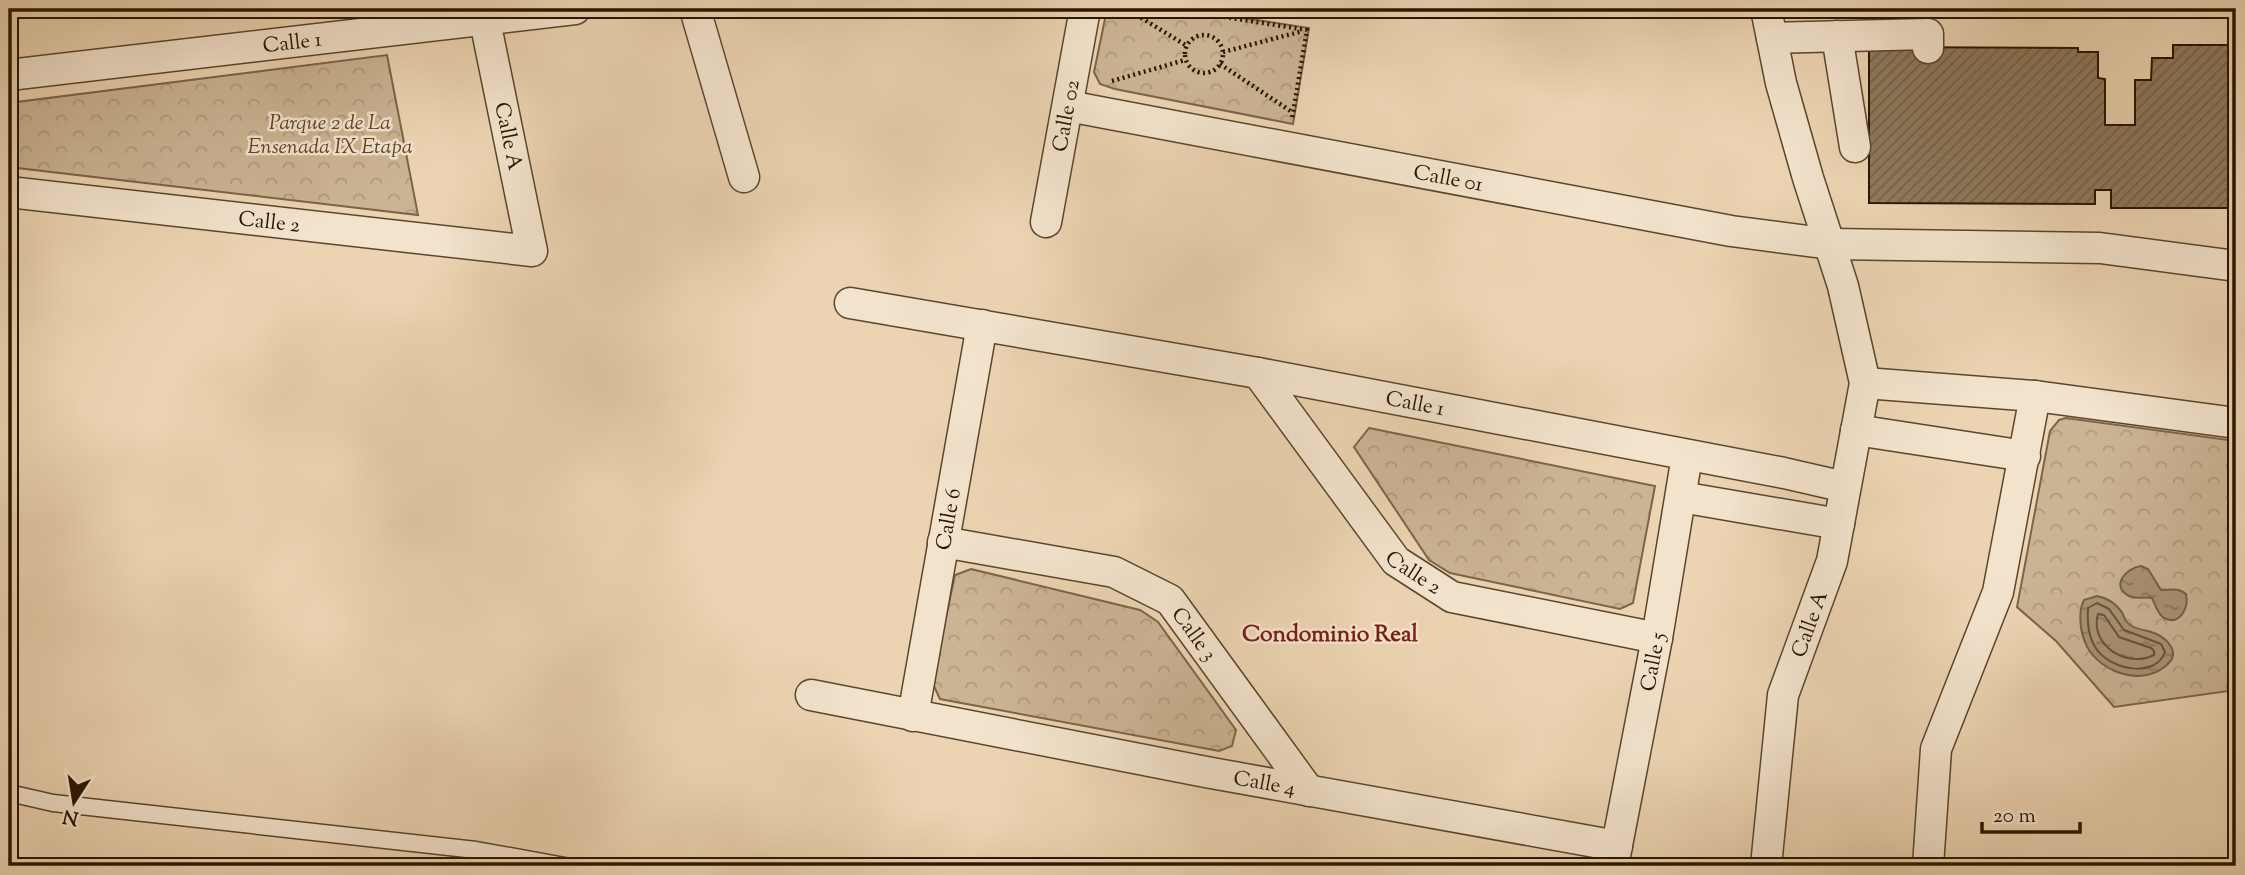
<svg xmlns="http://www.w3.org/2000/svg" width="2245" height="875" viewBox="0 0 2245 875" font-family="'Sorts Mill Goudy',serif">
<defs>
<pattern id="forest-crowns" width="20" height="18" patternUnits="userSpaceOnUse" patternTransform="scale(1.75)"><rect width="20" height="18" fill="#cbb494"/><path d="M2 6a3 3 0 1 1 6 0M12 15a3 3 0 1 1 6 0" fill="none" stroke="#ae9a7e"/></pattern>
<pattern id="water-ripples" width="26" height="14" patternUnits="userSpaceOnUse" patternTransform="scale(1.75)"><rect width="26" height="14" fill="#a99375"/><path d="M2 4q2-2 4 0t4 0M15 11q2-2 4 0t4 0" fill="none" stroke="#8a775e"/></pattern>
<pattern id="building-hatch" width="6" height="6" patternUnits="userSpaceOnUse" patternTransform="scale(1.75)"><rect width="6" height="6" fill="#8e795d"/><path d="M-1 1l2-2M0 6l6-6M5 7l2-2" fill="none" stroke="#74624a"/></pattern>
</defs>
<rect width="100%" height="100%" fill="#ecd4b2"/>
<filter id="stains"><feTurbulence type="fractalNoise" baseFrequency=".00286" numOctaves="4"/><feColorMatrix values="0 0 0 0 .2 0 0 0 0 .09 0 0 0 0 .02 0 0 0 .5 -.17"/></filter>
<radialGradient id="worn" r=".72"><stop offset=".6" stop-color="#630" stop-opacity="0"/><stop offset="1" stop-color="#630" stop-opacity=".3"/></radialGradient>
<path fill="url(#forest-crowns)" stroke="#7a654a" stroke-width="2" d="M1107 9H1184L1309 28 1293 124 1115 89 1100 84 1094 72Z
M387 55 418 215 9 167V103Z
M2066 418 2236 441V690L2114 707 2056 641 2017 607 2050 431 2059 420Z
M1369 428 1655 486 1633 603 1620 609 1450 573 1429 560 1354 447Z
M971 569 1140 610 1158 622 1236 730 1232 746 1219 751 940 699 932 682 955 575Z"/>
<path fill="url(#water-ripples)" stroke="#756146" stroke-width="2" d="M2141 566 2148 569 2161 590C2171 590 2178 587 2186 594 2189 608 2180 626 2164 618 2158 615 2155 604 2152 598 2144 596 2137 600 2129 596 2110 586 2126 568 2141 566Z
M2097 596C2108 598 2116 603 2123 614 2124 617 2125 621 2128 623 2132 628 2142 630 2148 631 2166 636 2185 653 2163 668 2137 687 2095 669 2085 642 2080 630 2078 611 2084 600Z"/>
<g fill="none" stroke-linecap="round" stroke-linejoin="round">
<path stroke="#68543a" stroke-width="2" d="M2097 603 2109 609 2124 630 2161 644 2165 652C2155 679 2112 669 2098 651 2088 639 2087 623 2088 608Z
M2098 614 2104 615 2119 637 2151 648 2154 651V655C2127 669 2089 645 2098 614Z"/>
</g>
<path fill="url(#building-hatch)" stroke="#281600" stroke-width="2" d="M2173 45H2229V56H2236V208H2111V190H2095V204L1869 203V47L2078 48V52H2098V78L2105 79V125H2135V80H2151L2152 58H2173Z"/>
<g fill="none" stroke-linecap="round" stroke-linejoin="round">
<g stroke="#59462c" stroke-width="19">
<path id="service" d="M9 793 53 803 476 850 565 866"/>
</g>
<g stroke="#59462c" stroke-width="33">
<g id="minor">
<path d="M695 9 744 177"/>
<path d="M1766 9 1781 83 1808 178 1843 286 1865 383 1832 561 1783 695 1766 866"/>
<path d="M1837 36 1855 147"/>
<path d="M1772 38 1928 34V48"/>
<path id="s1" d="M9 75 575 9"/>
<path id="s2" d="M1068 106 1731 231 1831 244 2100 248 2236 266"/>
<path id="s3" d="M9 192 532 251 485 21"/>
<path id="s4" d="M1046 222 1085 9"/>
<path id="s5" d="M850 303 1258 373 1784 473 1845 487"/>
<path id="s6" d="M1258 373 1396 561 1452 597 1657 638"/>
<path d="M1865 383 2035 396 2236 423"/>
<path d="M1856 430 2025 456"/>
<path d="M1681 497 1839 524"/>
<path id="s7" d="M943 542 1114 572 1170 600 1309 791"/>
<path id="s8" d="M811 695 1206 772 1617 846"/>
<path id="s9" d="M913 716 982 325"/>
<path id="s10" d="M1613 866 1657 638 1687 456"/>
<path d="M1928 866 1936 749 1998 592 2035 396"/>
</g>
</g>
<path stroke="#281600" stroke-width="4.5" stroke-dasharray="2 3.5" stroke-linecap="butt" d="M1127 9 1187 46
M1175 9 1307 30 1292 119
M1185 54a19 19 0 1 1 38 0a19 19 0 1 1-38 0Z
M1223 52 1303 31
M1220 64 1292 112
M1112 81 1185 60"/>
<use href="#service" stroke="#f3e3cd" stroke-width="16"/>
<use href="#minor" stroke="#f3e3cd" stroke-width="30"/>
</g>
<g text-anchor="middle" stroke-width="5" stroke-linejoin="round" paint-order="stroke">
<g font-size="21" fill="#281600" stroke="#f3e3cd">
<text dy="7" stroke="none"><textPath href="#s1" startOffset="285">Calle 1</textPath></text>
<text dy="7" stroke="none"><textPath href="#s4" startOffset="108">Calle 02</textPath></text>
<text transform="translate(509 136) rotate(78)" y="7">Calle A</text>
<text dy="7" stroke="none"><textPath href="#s2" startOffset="387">Calle 01</textPath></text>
<text dy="7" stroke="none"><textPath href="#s3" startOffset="262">Calle 2</textPath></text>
<text dy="7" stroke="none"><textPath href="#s5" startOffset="574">Calle 1</textPath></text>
<text dy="7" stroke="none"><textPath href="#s9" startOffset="200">Calle 6</textPath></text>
<text dy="7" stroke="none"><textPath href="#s6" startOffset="254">Calle 2</textPath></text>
<text transform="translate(1809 624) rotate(-70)" y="7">Calle A</text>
<text dy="7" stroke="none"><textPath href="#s7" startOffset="278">Calle 3</textPath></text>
<text dy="7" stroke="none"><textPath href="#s10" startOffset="208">Calle 5</textPath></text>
<text dy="7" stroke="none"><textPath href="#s8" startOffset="462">Calle 4</textPath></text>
</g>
<g font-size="21" font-style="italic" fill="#59452c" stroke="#f3e3cd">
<text x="330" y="129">Parque 2 de La<tspan x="330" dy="24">Ensenada IX Etapa</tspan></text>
</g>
<g font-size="23" font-weight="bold" fill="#7a1f14" stroke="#f3e3cd">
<text x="1330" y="641">Condominio Real</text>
</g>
</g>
<rect width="2245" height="875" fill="none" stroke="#ecd4b2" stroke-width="35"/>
<rect x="10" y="10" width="2224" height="854" fill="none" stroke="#281600" stroke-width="3.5"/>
<rect x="18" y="18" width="2210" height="840" fill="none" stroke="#281600" stroke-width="2"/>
<g transform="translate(74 802) rotate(192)" stroke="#f3e3cd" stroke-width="5" paint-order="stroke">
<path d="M0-5L12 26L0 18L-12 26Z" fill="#281600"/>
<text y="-10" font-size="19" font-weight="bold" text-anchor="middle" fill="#281600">N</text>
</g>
<path d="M1982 822v10h98v-10" fill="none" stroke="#281600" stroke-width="3.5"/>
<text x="1993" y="822" font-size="21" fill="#281600" stroke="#f3e3cd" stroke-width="5" paint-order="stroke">20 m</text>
<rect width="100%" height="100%" filter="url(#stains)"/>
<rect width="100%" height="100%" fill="url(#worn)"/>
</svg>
